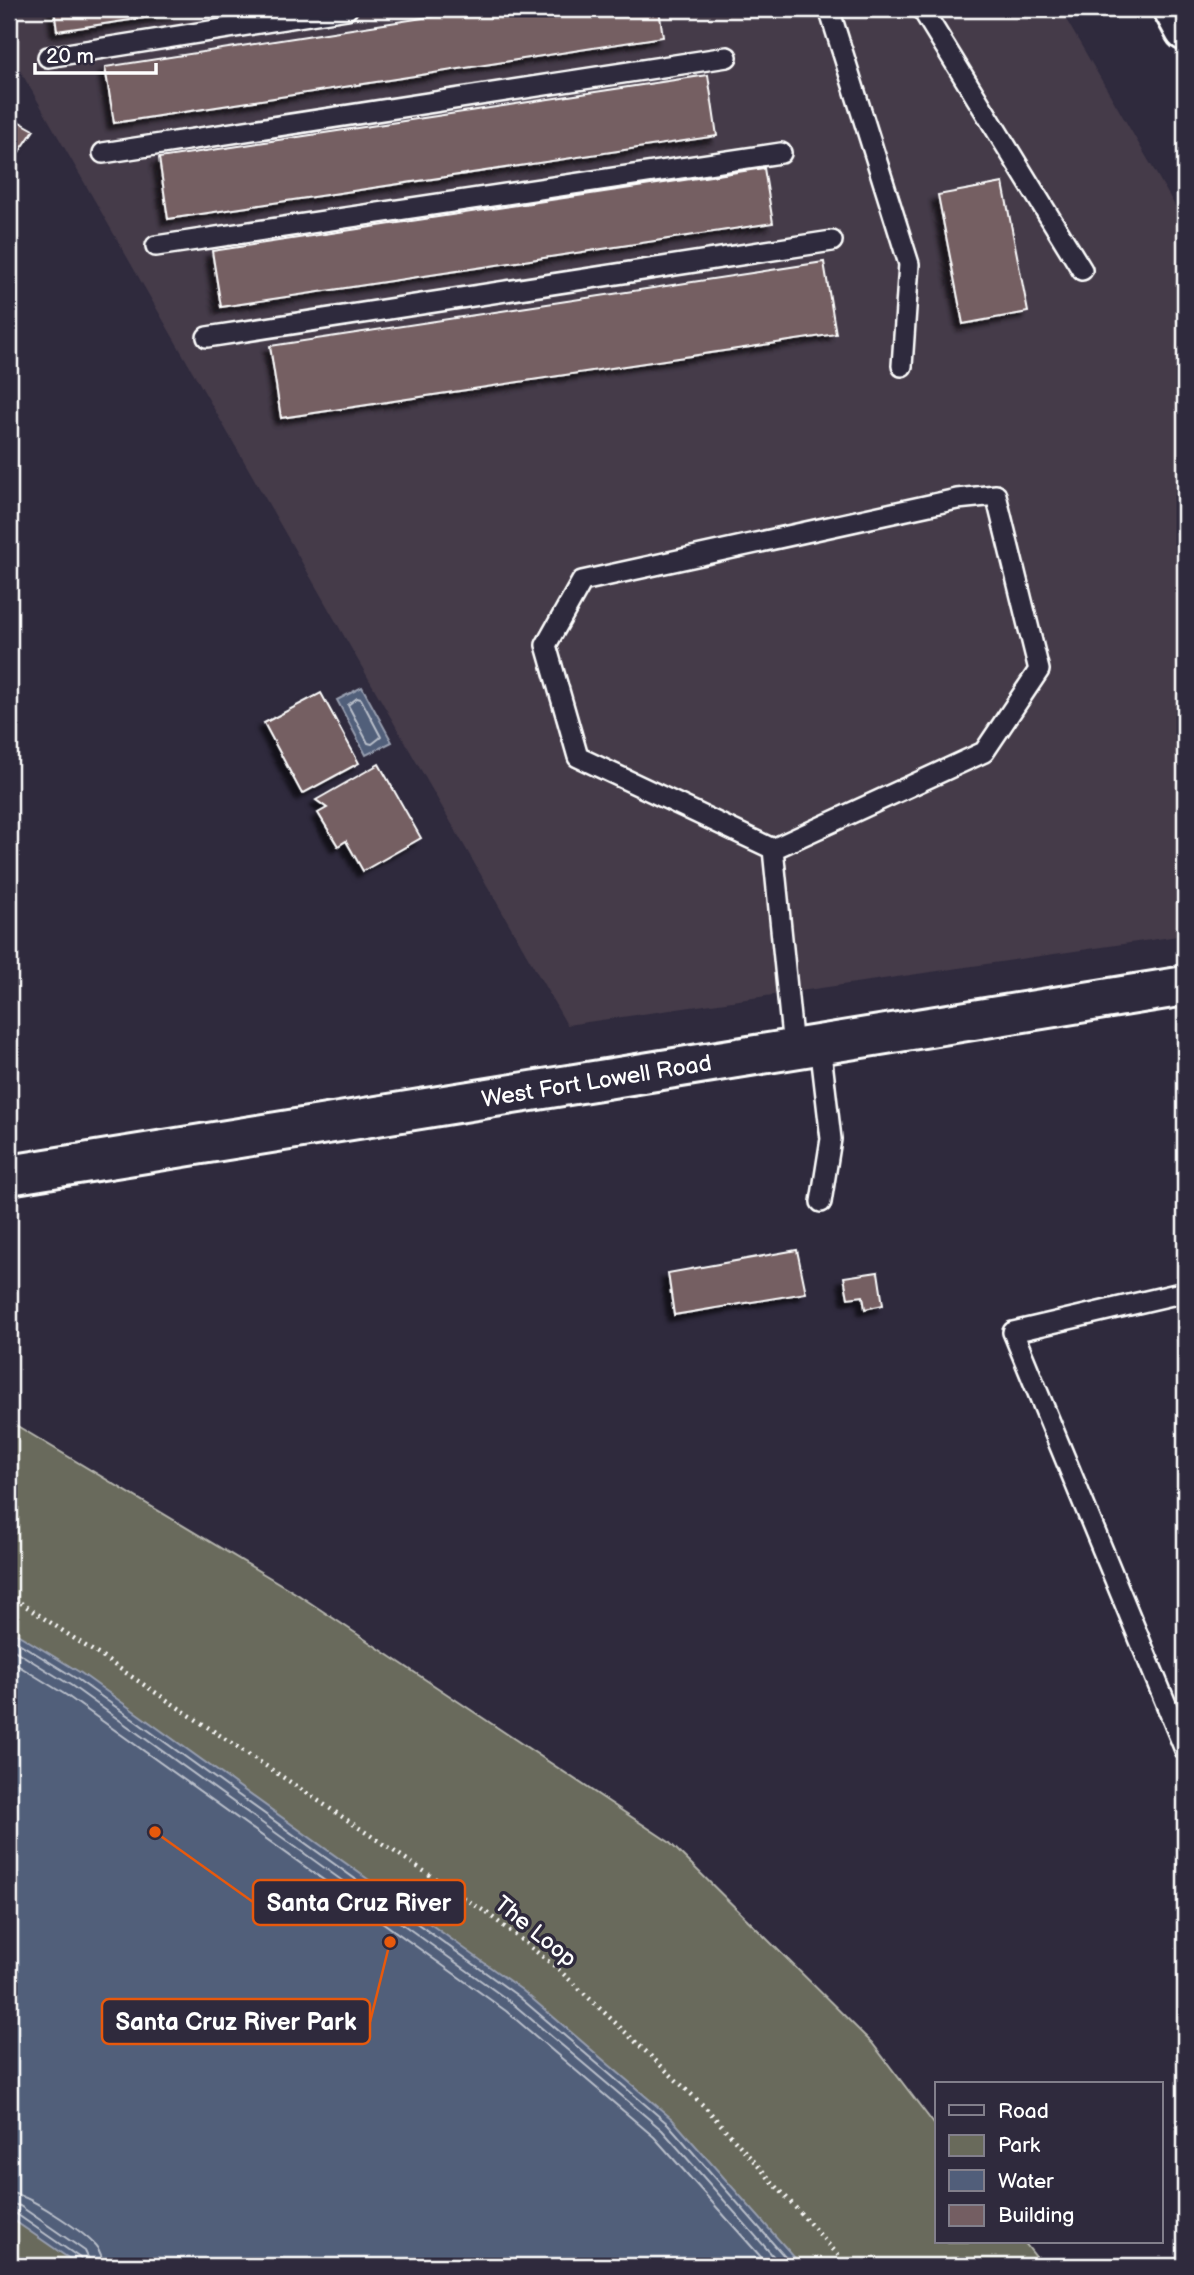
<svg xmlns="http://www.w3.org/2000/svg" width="1194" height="2275" viewBox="0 0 1194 2275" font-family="'Balsamiq Sans',sans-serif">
<defs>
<filter id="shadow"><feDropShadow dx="-6" dy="6" stdDeviation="2" flood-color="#0009"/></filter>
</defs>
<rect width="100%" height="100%" fill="#2f2a3d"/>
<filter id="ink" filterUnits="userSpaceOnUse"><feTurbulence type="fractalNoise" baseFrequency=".0143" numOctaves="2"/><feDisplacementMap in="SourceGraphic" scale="14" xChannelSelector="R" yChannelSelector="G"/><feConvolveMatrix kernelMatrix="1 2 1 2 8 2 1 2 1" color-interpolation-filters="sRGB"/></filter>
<g filter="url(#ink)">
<path fill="#443a48" d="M9 9H1060L1185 223V935L567 1025 9 51Z"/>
<path fill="#696a5b" stroke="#b4b4ad" stroke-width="2" d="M9 1421 297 1594 669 1842 872 2043 937 2128V2242H1024L1043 2266H9Z"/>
<path fill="#515e7a" stroke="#979eaf" stroke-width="2" d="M362 687 392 742 366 755 337 700Z
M9 1629 81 1673 522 1990 672 2119 802 2266H80L9 2217Z"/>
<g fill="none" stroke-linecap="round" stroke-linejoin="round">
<path stroke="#b9bfca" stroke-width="2" d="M357 698 361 699 381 737 372 744 368 743 348 705Z
M9 1637 77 1679 518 1996 668 2124 793 2266
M9 1647 72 1686 512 2003 662 2130 782 2266
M9 1660 66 1695 506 2011 654 2137 769 2266
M9 2193C27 2193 82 2231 95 2245 101 2251 102 2258 103 2266
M9 2203 20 2206 85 2251 92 2266
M9 2212 15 2213 80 2258 83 2266"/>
</g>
<path fill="#745e62" stroke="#fff" stroke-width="2" filter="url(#shadow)" d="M54 9H204L57 31Z
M481 9H659L663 37 114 123 105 67Z
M708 75 717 136 168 219 159 158Z
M9 116 34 130 9 167Z
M764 168 773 223 221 307 212 251Z
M1003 183 1028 312 963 324 938 195Z
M824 262 836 334 281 418 270 346Z
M321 693 359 763 302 794 264 723Z
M379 764 421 838 363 871 346 841 338 846 318 813 327 808 316 800Z
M797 1250 806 1293 674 1315 668 1273Z
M878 1272 883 1305 865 1309 863 1296 848 1298 844 1277Z"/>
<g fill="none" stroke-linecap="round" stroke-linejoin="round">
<g stroke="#fff" stroke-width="24">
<path id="service" d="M829 9 909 264 902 366
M922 9 1082 270
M48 57 347 9
M103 153 727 57
M156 246 781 153
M207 337 832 241
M773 849 578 757 546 645 582 581 957 499 996 495 1039 670 984 752 773 849 793 1048
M820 1044 831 1139 821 1202
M1185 1292 1013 1332 1185 1750"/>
</g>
<g stroke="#fff" stroke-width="44">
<g id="tertiary">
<path id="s1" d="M9 1175 1185 986"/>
</g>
</g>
<g stroke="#fff" stroke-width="44">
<path id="secondary" d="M1173 9 1185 31"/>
</g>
<path stroke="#fff" stroke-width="4.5" stroke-dasharray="2 5" stroke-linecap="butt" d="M9 1595 487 1913 557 1968 706 2108 848 2266"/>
<use href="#service" stroke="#2f2a3d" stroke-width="19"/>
<use href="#tertiary" stroke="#2f2a3d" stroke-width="38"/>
<use href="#secondary" stroke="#2f2a3d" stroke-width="38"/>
</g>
</g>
<g text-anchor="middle" stroke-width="7" stroke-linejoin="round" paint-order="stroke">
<g font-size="23" fill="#fff" stroke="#2f2a3d">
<text dy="8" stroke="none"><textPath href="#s1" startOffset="595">West Fort Lowell Road</textPath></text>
<text transform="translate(536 1931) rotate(39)" y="8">The Loop</text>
</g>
</g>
<path fill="none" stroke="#e8590c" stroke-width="2.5" d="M155 1832L253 1902M390 1942L370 2022"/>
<g fill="#e8590c" stroke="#2f2a3d" stroke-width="2.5">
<circle cx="155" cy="1832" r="7"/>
<circle cx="390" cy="1942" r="7"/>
</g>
<g fill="#2f2a3d" stroke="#e8590c" stroke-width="2.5">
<rect x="253" y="1880" width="212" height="45" rx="7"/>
<rect x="102" y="1999" width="268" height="45" rx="7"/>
</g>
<g font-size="24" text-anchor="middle" font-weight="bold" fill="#fff">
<text x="359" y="1911">Santa Cruz River</text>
<text x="236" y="2030">Santa Cruz River Park</text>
</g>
<rect width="1194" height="2275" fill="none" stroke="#2f2a3d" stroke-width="35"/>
<rect x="18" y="18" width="1159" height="2240" fill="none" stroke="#fff" stroke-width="2.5" filter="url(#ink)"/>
<rect x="935" y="2082" width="228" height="161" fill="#2f2a3d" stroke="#827f8b" stroke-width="2"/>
<rect x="949" y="2105" width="35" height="10" fill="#2f2a3d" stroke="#827f8b" stroke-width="2"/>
<text x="998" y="2118" font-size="21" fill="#ffffff">Road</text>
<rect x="949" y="2135" width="35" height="21" fill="#696a5b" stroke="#827f8b" stroke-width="2"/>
<text x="998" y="2152" font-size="21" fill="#ffffff">Park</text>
<rect x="949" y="2170" width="35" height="21" fill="#515e7a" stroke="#827f8b" stroke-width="2"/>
<text x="998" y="2188" font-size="21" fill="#ffffff">Water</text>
<rect x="949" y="2205" width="35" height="21" fill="#745e62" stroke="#827f8b" stroke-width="2"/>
<text x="998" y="2222" font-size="21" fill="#ffffff">Building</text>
<path d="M35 63v10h121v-10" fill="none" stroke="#ffffff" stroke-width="3.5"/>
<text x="46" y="63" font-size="21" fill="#ffffff" stroke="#2f2a3d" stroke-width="5" paint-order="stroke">20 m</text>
</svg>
